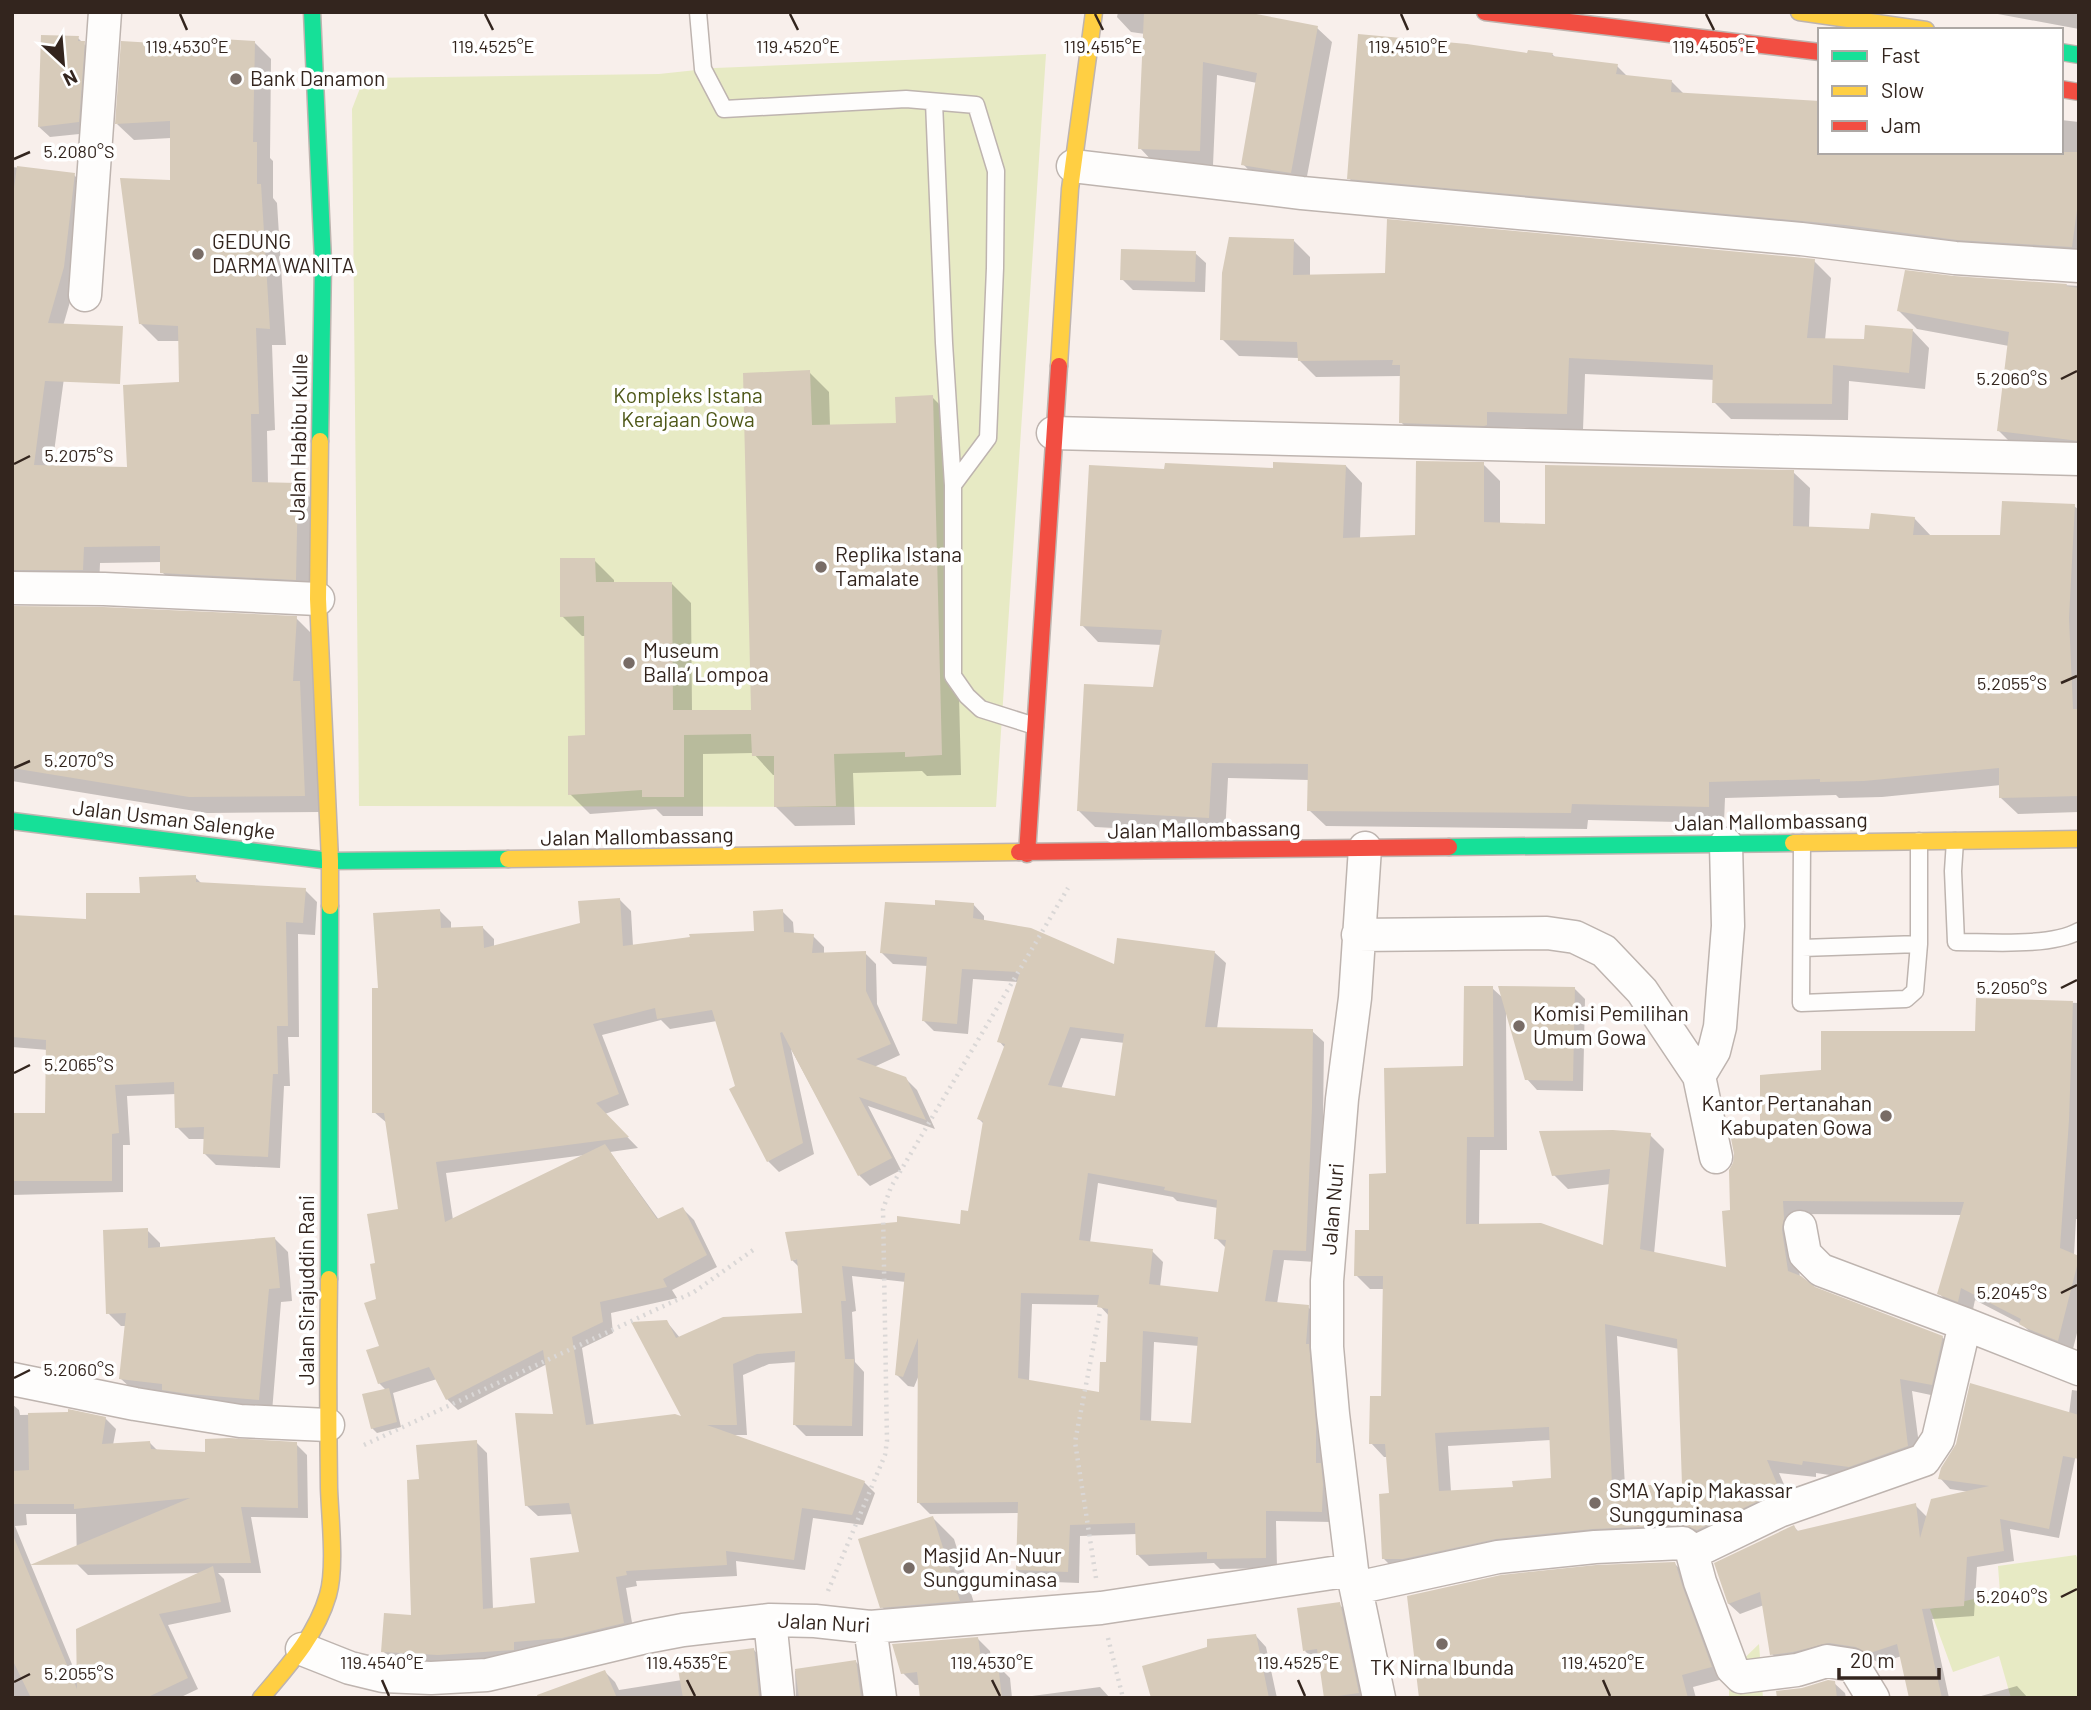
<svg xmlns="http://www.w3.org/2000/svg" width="2091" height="1710" viewBox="0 0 2091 1710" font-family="Barlow,sans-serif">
<rect width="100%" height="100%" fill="#f8efeb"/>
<path fill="#e7eac4" d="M1046 54 996 807 359 806 352 109 364 78 659 74 715 68Z
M2076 1555 2079 1562V1698H2011L1999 1656 1953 1672 1930 1609 2000 1593 1998 1566Z
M1759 1644 1763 1698H1729V1673Z"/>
<path fill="#0003" fill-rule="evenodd" d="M1118 12H1237L1317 28 1332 42 1305 187 1257 179 1243 164 1257 83 1217 75 1213 165 1154 163 1140 148 1145 34 1131 32 1117 17Z
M1987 12H2079V29Z
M78 38 94 54 89 133 50 137 39 127Z
M254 42 271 59 270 158 273 161V198L277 203 286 345H272L275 430 267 431 268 484H297L314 501 313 596 179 589 162 572V562L100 563 99 587 12 598V357L64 378 52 467 129 469 181 384 180 341H158L141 324 171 182V138L134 140 117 124 222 49Z
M1552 54 1556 58 1617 66 1628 77 1672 82 1684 94 1820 152H2061V120L2079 122V264L1366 196 1349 178 1529 55Z
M12 167 74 175 87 188 76 281 61 333 12 320Z
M1294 241 1310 257V276L1814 261 1831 278 1825 340 1866 341 1913 331 1929 348 1925 389 1849 381 1848 420 1731 419 1714 402 1715 380 1585 374 1583 430 1503 427V441L1417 439 1401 422 1402 376 1316 377 1299 360V358L1239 356 1222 339Z
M1195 253 1206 263 1205 292 1133 290 1122 279Z
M1954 278 2079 286V456L2016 448 1999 431 2009 346 1917 329 1899 311Z
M809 372 829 392 830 426 897 425 932 397 952 417 961 775 927 776 922 771 853 773 855 825 795 826 775 806 776 775H773L753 753 703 754V816H663L656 809 590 814 570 794 587 737 586 636H582L562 616 594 560 614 580V584L671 583 691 603 692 711 753 712Z
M1483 464 1500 481V524L1547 526 1793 472 1810 488 1809 528 1871 531 1914 518 1931 536 2002 537 2074 506 2079 510V812L2018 814 2001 798V785L1882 797 1839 798 1836 795 1725 798 1724 823 1588 820 1587 829 1326 826 1309 810V780L1228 778 1225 834 1095 827 1079 811 1154 689 1162 645 1098 642 1082 625 1166 471 1275 470 1346 466 1362 483 1360 539 1417 536Z
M12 608 296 618 313 635 321 812 207 813 12 781Z
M195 877 202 884 305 890 317 902 315 935 298 934 299 1037H288L290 1086H284L280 1168 216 1165 204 1153 205 1139H189L177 1127 176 1094 127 1096 130 1145H123V1192L12 1195V1114H46L48 1050 12 1047V917L88 921 141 895Z
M620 900 631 911 633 946 756 932 782 911 793 922 794 934 813 936 824 947V954L865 953 876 964 877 1004 900 1055 874 1067 905 1078 917 1090 935 1129 868 1106 901 1170 870 1186 859 1175 791 1049 814 1154 779 1172 768 1161 737 1087 717 1021 670 1029 661 1020 602 1035 629 1105 605 1114 638 1148 610 1152 659 1220 683 1209 694 1220 717 1267 672 1290 677 1298 611 1313 613 1333 582 1348 594 1426 685 1419 667 1322 680 1338 804 1314 799 1267 792 1260 961 1226 970 1213 984 1124 979 1119 1005 1048 999 1041 1019 982 973 979 968 1034 934 1031 923 1020 928 966 893 964 882 953 937 907 973 904 984 916V922L1115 966 1214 952 1226 963 1217 1029 1312 1031 1324 1042 1323 1119 1316 1262 1284 1260 1277 1304 1308 1307 1319 1318 1333 1522 1276 1521 1277 1568 1220 1569 1214 1563 1149 1566 1137 1554V1534L1080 1536 1079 1583 1029 1581 1017 1570 1019 1513 930 1514 919 1503V1375L914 1387 908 1386 897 1375 906 1282 852 1276 856 1311 852 1312 855 1362 864 1372 863 1436H806L795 1425 797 1362 769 1364 743 1375 747 1435H733L864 1482 875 1493 863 1525 813 1518 805 1570 736 1561 737 1576 636 1581 637 1586 626 1588 634 1634 524 1660 450 1665 394 1662 383 1651 413 1617 421 1481 476 1442 487 1453 493 1609 537 1604 581 1554 573 1514 538 1516 526 1505 555 1416 547 1364 458 1410 447 1399 437 1379 393 1393 401 1427 377 1433 372 1428 386 1390 379 1383 381 1347 377 1265 400 1211 387 1123 374 1112 380 990 440 911 451 922V929L483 928 494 939V947L582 925ZM1081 1038 1125 1043 1117 1098 1061 1089ZM585 1155 453 1220 446 1173ZM1098 1183 1173 1197 1177 1201 1218 1208 1216 1238 1227 1249 1220 1294 1160 1287 1163 1262 1152 1251 1090 1243ZM1032 1304 1099 1305 1110 1317 1108 1364 1101 1395 1029 1381ZM1154 1342 1199 1346 1193 1424 1151 1422Z
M1492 988 1504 999 1574 988 1585 999 1583 1091 1537 1090 1527 1079 1506 1011 1507 1150H1480L1479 1226 1605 1248 1611 1184 1568 1189 1554 1175 1650 1135 1664 1149 1654 1254 1728 1270 1732 1212 1762 1129 1823 1071 1976 1033 1978 1000 2079 1003V1219H2076L2074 1256 2079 1258V1325L2072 1353 2035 1337 2023 1325 1975 1300 1972 1314 1952 1307 1939 1293 1962 1215 1796 1214 1795 1245 1800 1277 1814 1289 1942 1337 1956 1351 1945 1398 1912 1391 1921 1460 1864 1480 1816 1473V1477L1779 1473 1793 1505 1711 1543 1397 1572 1384 1559 1391 1495 1388 1457H1384L1371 1443 1383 1398 1384 1289H1370L1356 1275 1387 1175 1464 1068ZM1617 1336 1679 1349 1684 1486 1625 1487ZM1551 1440 1553 1479 1514 1489 1451 1492 1448 1446Z
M147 1230 160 1243V1249L275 1239 288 1252 292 1301 281 1302 272 1412 134 1391 120 1378 126 1326H121L108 1313Z
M2072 1390 2079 1391V1458L2077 1449 2059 1538 2010 1529 2014 1561 1977 1567 1974 1616 1932 1619 1949 1698H1911L1902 1656 1879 1663 1869 1657 1841 1653 1783 1665 1772 1654 1764 1605 1740 1614 1729 1604 1716 1564 1794 1527 1799 1532 1915 1505 1928 1518 1970 1492 1950 1489 1940 1478 2069 1414Z
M12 1404 19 1410 20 1415 69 1414 105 1418 116 1429 113 1445 150 1443 158 1451 206 1454 296 1444 307 1455 308 1518 251 1517 261 1573H218L224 1579 231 1612 168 1625 198 1689 179 1698H12ZM26 1514H76L77 1564 88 1575 202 1573 78 1679 15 1526 27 1525Z
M933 1518 954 1539 980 1622 904 1629 882 1607Z
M1675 1564 1687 1576 1723 1679 1693 1687 1696 1698H1420Z
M1339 1604 1350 1615 1368 1698H1326L1321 1661H1315L1305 1651Z
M1256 1636 1266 1647 1277 1698H1153Z
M977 1638 990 1651 992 1667 998 1666 1010 1678 1012 1698H922L921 1685H915L903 1673Z
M754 1650 764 1661 768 1698H534L605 1672 615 1682 619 1690 682 1680Z
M856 1662 866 1673 870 1698H796L795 1671Z
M1834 1683 1845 1693 1846 1698H1779Z
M2017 1686 2028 1698H1974Z
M1100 1687 1110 1698H1017Z"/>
<path fill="#d7cbba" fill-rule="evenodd" d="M1144 12H1246L1318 26 1291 173 1241 165 1257 73 1203 62 1200 151 1138 149Z
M1358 34 1467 44 1527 53 1528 50 1553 53 1552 56 1618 64 1616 74 1672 80 1671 92 1820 101V152H2079V195L2072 247 1957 240 1845 225 1347 179Z
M41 35 79 36 78 41H85L79 122 38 127Z
M221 39 255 41 253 142H257V184H261L270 329 256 328 259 414H251L252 482 298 483 296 580 160 573V546L84 547 83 570H12V203L17 166 75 173 64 267 48 323 123 326 120 384 45 381 34 465 127 467 123 385 179 382 178 326 139 324 120 178 170 180V121L115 124 121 41 221 47Z
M1387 219 1815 259 1807 338 1864 339 1865 325 1913 329 1909 373 1833 365 1832 404 1712 403 1713 365 1569 358 1567 414 1487 412V425L1484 426 1399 423 1400 365H1392L1393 360 1298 361 1297 342 1220 340 1222 273 1229 237 1294 239 1293 275 1385 273Z
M1121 249 1196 251 1195 282 1120 280Z
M1905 270 1954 276 2067 284 2066 286 2079 288V441L1997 431 2009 332 1897 311Z
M810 370 812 425 896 423 895 397 933 395 942 755 905 757V752L834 754 836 806 774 807V756H752L751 734 684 735V797H642V790L568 795V736L585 735 584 616 560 617V558H595L596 582H672L673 710H751L743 373Z
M1416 461 1484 462V522L1545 524V465L1794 470 1793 526 1869 529 1871 513 1915 517 1913 535H2000L2002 501 2075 504 2069 618 2073 709H2079V796L1999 798V768L1864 781 1820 782V779L1709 782V807L1572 804 1571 813 1307 811 1308 764 1212 763 1209 818 1077 811 1084 684 1153 687 1162 630 1080 626 1089 465 1164 469 1165 463 1273 468V462L1346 465 1343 538 1415 535Z
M12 606 103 607 297 616 293 681H300L305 796 189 797 12 768Z
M196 875V882L306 888 303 923 286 922 288 1026H277L278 1074H273L268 1157 203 1154 204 1127 175 1128 174 1082 115 1085 119 1133 112 1134V1181H12V1113H45L46 1040 12 1037V915L86 919V893H140L139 877Z
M620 898 623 946 690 937 689 934 754 931 753 911 783 909 784 932 814 934 812 953 866 951V991L891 1044 856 1059 906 1077 926 1120 859 1097 892 1158 858 1176 782 1032 780 1033 803 1143 767 1162 729 1089 735 1086 712 1010 657 1019 655 1008 593 1024 619 1094 596 1103 629 1137 436 1162 445 1222 605 1144 657 1219 683 1207 707 1255 663 1279 667 1287 600 1302 603 1322 572 1337 586 1425 675 1414 681 1416 631 1322 667 1320 676 1338 723 1317 802 1313 797 1259 791 1261 785 1232 897 1222V1216L960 1224 961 1210 968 1211 983 1121 977 1119 1005 1044 997 1042 1020 972 962 969 957 1024 922 1021 927 957 880 953 885 902 935 905V900L974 903 973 918 1031 928 1114 964 1117 938 1215 951 1205 1027 1313 1029 1312 1107 1306 1251 1273 1250 1265 1301 1309 1305 1306 1344H1309L1316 1425V1463H1321L1323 1484 1322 1512 1266 1511V1558L1207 1559V1552L1136 1555 1135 1523 1070 1525 1068 1572 1016 1570 1018 1502 917 1503 918 1338 903 1377 895 1375 905 1273 842 1266 846 1301H841L845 1359H854L852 1426 793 1425 795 1351 757 1354 733 1364 737 1425H707L865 1481 852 1515 802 1508 794 1560 726 1551 727 1565 626 1571 627 1575 616 1577 624 1623 562 1638 514 1642V1650L438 1655 381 1652 384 1613 411 1615 407 1480 419 1479 416 1445 477 1440 483 1609 535 1603 530 1558 579 1552 569 1503 525 1506 515 1413 553 1414 543 1350 446 1400 429 1367 378 1384 366 1350 379 1346 364 1303 376 1299 370 1264 375 1263 367 1214 398 1209 384 1113H372V988H378L373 913 440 909 441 928 483 926 484 948 580 923 578 901ZM1070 1027 1124 1034 1115 1096 1048 1085ZM1088 1173 1165 1187 1164 1190 1217 1200 1214 1239 1226 1240 1218 1292 1149 1284 1153 1249 1079 1240ZM1021 1293 1099 1295 1097 1307 1108 1309 1106 1362H1100L1099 1392 1018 1378ZM1143 1331 1198 1337 1191 1423 1140 1420Z
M1464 986H1493L1494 1137H1467L1466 1224 1541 1223 1603 1245 1610 1169 1552 1176 1539 1131 1613 1130 1651 1133 1640 1249 1726 1267 1722 1211 1730 1210 1729 1170 1733 1163 1734 1154 1729 1128H1760V1075L1821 1070V1031H1975L1976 998 2073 1001 2069 1120 2060 1248 2079 1256V1258L2058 1341 2026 1328 2019 1324 2021 1319 1961 1288 1958 1302 1937 1294 1964 1202 1783 1201 1784 1218 1782 1230 1788 1271 1801 1276 1815 1287 1943 1336 1932 1385 1900 1379 1908 1446 1849 1467 1803 1461 1802 1465 1767 1460 1780 1491 1697 1530 1682 1525 1593 1529 1496 1539 1403 1559H1382L1379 1494 1389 1493 1385 1444H1369L1370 1396H1381L1383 1276H1354L1355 1230H1369V1174L1386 1173 1384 1068 1463 1066ZM1605 1324 1677 1339 1682 1485H1612ZM1549 1427 1551 1478 1512 1481 1513 1487 1439 1491 1435 1433Z
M1498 986 1575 987 1573 1081 1525 1080Z
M148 1228V1248L275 1237 280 1288 269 1289 259 1400 189 1394 162 1390V1384L119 1379 126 1313 106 1314 103 1230Z
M1970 1383 2079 1415V1459L2063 1456 2049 1529 2000 1519 2004 1551 1967 1557 1964 1606 1922 1609 1942 1698H1909L1897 1644 1867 1654 1856 1647 1829 1643 1793 1652 1770 1655 1760 1592 1728 1604 1714 1563 1794 1525 1797 1531 1916 1503 1920 1538 1931 1499 1989 1486 1938 1479 1941 1468 1956 1444Z
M389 1388 397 1422 371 1429 362 1394Z
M68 1409 106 1417 102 1444 150 1441 151 1449 205 1452V1439L229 1438 297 1442 298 1508 241 1507 251 1563 30 1565 190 1498 74 1509V1504H12V1471L29 1470 28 1413 68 1412Z
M933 1516 960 1601 880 1608 858 1539Z
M12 1533 77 1689 76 1629 213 1566 221 1602 159 1614 188 1678 146 1698H31L12 1659Z
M1675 1562 1683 1588 1712 1667 1682 1675 1688 1698H1419L1407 1596 1501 1575 1596 1565Z
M1340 1602 1359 1693 1324 1698 1317 1649 1303 1651 1297 1608Z
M1256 1634 1269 1698H1151L1142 1666 1207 1647V1639Z
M978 1637 982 1666 998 1664 1002 1698H920L917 1672 901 1674 892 1644Z
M754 1648 759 1696 683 1698 676 1658Z
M856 1660 861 1698H799L795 1669Z
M605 1670 617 1698H538L537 1695Z
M1828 1680 1835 1681 1837 1698H1777L1776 1691 1802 1688Z"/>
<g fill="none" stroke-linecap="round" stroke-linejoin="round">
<g stroke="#beb4af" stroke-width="19">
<path id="lane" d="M698 12 703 69 724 109 906 99 976 105 996 171 995 268 988 438 953 485V676L967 696 981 709 1035 726
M934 102 944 343 953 485
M1955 841 1953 871 1956 942C1990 942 2050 947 2079 931
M1802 843 1801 1003 1906 999 1915 991 1919 944V841
M1802 948 1919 944"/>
</g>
<g stroke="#beb4af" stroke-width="35">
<path id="street" d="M1073 166 1302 193 1801 239 1955 258 2079 266
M85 295 105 12
M1053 433 2079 459
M12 588 104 589 318 599
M1365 848 1355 998 1342 1099 1327 1281V1347L1333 1414 1352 1570 1379 1698
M1358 935 1547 933 1575 937 1604 951 1642 991 1699 1076 1716 1157
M1699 1076 1714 1051 1720 1027 1728 926 1726 844
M1800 1227 1805 1254 1821 1270 1965 1324 2079 1369
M12 1379 135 1404 240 1421 328 1425
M1692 1553 1779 1511 1924 1460 1938 1439 1965 1324
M1356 1588 1498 1557 1595 1547 1683 1543 1691 1549 1700 1582 1732 1668 1741 1677 1797 1670 1827 1661 1853 1665 1873 1698
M770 1620 778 1698
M870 1627 880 1698
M302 1649 350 1668 383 1676 431 1678 487 1675 646 1637 683 1630 770 1620 815 1621 870 1627 1101 1608 1352 1570"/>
</g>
<g stroke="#beb4af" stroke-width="19">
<path id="fast" d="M312 12 323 262 320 441
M2061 52 2079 55
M12 821 330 861 508 859
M1449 847 1793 843
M329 1279 330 906"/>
</g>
<g stroke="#beb4af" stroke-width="19">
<path id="slow" d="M1799 12 1926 30
M1059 366 1070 189 1094 12
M320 441 318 599 330 861V906
M1793 843 2079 839
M508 859 1019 852
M261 1698C288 1666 316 1636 328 1595 336 1568 330 1518 329 1488 328 1418 328 1348 329 1279"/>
</g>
<g stroke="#beb4af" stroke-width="19">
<path id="jam" d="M1485 12 1820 52
M2061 89 2079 92
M1019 852 1449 847
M1027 854 1059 366"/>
</g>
<path stroke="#dad7d6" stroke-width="4.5" stroke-dasharray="2 5" stroke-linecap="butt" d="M364 1445 694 1292 756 1248
M1096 1578 1075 1442 1100 1312
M828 1591 885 1455 887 1441 883 1209 891 1187 1068 888
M1108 1638 1123 1698"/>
<use href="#lane" stroke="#fefdfc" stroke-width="16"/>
<use href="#street" stroke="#fefdfc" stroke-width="32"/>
<use href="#fast" stroke="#16e098" stroke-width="16"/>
<use href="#slow" stroke="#ffcf43" stroke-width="16"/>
<use href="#jam" stroke="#f24e42" stroke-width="16"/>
</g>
<path fill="none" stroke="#33251e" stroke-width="2.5" d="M180 14 187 30M485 14 493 30M790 14 798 30M1095 14 1103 30M1401 14 1408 30M1706 14 1714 30M14 159 30 152M2061 379 2077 371M14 464 30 456M2061 683 2077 676M14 768 30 761M2061 988 2077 980M14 1073 30 1065M2061 1293 2077 1285M14 1378 30 1370M2061 1597 2077 1589M382 1680 389 1696M687 1680 695 1696M992 1680 1000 1696M1298 1680 1305 1696M1603 1680 1610 1696M14 1682 30 1674"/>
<g fill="#786c66" stroke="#fff" stroke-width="2.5">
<circle cx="236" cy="79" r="7"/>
<circle cx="198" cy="254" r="7"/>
<circle cx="821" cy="567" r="7"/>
<circle cx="629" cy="663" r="7"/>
<circle cx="1519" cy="1026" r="7"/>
<circle cx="1886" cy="1116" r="7"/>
<circle cx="1595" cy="1503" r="7"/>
<circle cx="909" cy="1568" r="7"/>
<circle cx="1442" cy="1644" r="7"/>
</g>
<g text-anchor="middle" stroke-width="7" stroke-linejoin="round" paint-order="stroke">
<g font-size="21" fill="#33251e" stroke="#fff" text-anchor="start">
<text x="250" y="86">Bank Danamon</text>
<text x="212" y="249">GEDUNG<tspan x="212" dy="24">DARMA WANITA</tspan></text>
<text x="835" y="562">Replika Istana<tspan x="835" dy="24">Tamalate</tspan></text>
<text x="643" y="658">Museum<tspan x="643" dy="24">Ballaʼ Lompoa</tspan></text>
<text x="1533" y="1021">Komisi Pemilihan<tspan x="1533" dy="24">Umum Gowa</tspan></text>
<text x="1872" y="1111" text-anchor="end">Kantor Pertanahan<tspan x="1872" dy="24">Kabupaten Gowa</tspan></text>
<text x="1609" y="1498">SMA Yapip Makassar<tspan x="1609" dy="24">Sungguminasa</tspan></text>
<text x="923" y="1563">Masjid An-Nuur<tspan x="923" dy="24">Sungguminasa</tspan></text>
<text x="1442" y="1675" text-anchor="middle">TK Nirna Ibunda</text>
</g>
<g font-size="21" fill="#4e5718" stroke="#fff">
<text x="688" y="403">Kompleks Istana<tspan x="688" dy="24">Kerajaan Gowa</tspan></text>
</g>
<g font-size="21" fill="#33251e" stroke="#fff">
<text transform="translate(299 437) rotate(-89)" y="7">Jalan Habibu Kulle</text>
<text transform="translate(174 820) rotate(7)" y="7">Jalan Usman Salengke</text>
<text transform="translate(1771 822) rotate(-1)" y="7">Jalan Mallombassang</text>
<text transform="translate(1204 830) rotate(-1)" y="7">Jalan Mallombassang</text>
<text transform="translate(637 837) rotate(-1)" y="7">Jalan Mallombassang</text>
<text transform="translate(1333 1209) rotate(-85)" y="7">Jalan Nuri</text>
<text transform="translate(307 1290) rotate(-90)" y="7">Jalan Sirajuddin Rani</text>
<text transform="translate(824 1623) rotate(3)" y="7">Jalan Nuri</text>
</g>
</g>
<g font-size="18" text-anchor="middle" fill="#33251e" stroke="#fff" stroke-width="7" stroke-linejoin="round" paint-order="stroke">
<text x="187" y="53">119.4530°E</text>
<text x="493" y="53">119.4525°E</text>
<text x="798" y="53">119.4520°E</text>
<text x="1103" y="53">119.4515°E</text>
<text x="1408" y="53">119.4510°E</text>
<text x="1714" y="53">119.4505°E</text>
<text x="79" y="158">5.2080°S</text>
<text x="2012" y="385">5.2060°S</text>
<text x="79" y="462">5.2075°S</text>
<text x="2012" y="690">5.2055°S</text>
<text x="79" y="767">5.2070°S</text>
<text x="2012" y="994">5.2050°S</text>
<text x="79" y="1071">5.2065°S</text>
<text x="2012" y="1299">5.2045°S</text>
<text x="79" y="1376">5.2060°S</text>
<text x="2012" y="1603">5.2040°S</text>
<text x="382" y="1669">119.4540°E</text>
<text x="687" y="1669">119.4535°E</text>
<text x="992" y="1669">119.4530°E</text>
<text x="1298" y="1669">119.4525°E</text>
<text x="1603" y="1669">119.4520°E</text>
<text x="79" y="1680">5.2055°S</text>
</g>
<rect width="2091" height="1710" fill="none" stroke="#33251e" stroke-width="28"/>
<rect x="1818" y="28" width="245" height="126" fill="#ffffff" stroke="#ada8a5" stroke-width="2"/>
<rect x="1832" y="51" width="35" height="10" fill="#16e098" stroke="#ada8a5" stroke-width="2"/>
<text x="1881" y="63" font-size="21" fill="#33251e">Fast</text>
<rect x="1832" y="86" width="35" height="10" fill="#ffcf43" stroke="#ada8a5" stroke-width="2"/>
<text x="1881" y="98" font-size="21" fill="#33251e">Slow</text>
<rect x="1832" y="121" width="35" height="10" fill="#f24e42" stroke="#ada8a5" stroke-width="2"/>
<text x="1881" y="133" font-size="21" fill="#33251e">Jam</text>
<g transform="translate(63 63) rotate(154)" stroke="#ffffff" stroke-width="5" paint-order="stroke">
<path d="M0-5L12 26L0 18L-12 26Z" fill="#33251e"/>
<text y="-10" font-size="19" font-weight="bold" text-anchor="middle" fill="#33251e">N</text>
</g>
<path d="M1839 1668v10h100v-10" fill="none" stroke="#33251e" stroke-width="3.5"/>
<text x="1850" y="1668" font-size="21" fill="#33251e" stroke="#ffffff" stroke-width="5" paint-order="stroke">20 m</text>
</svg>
